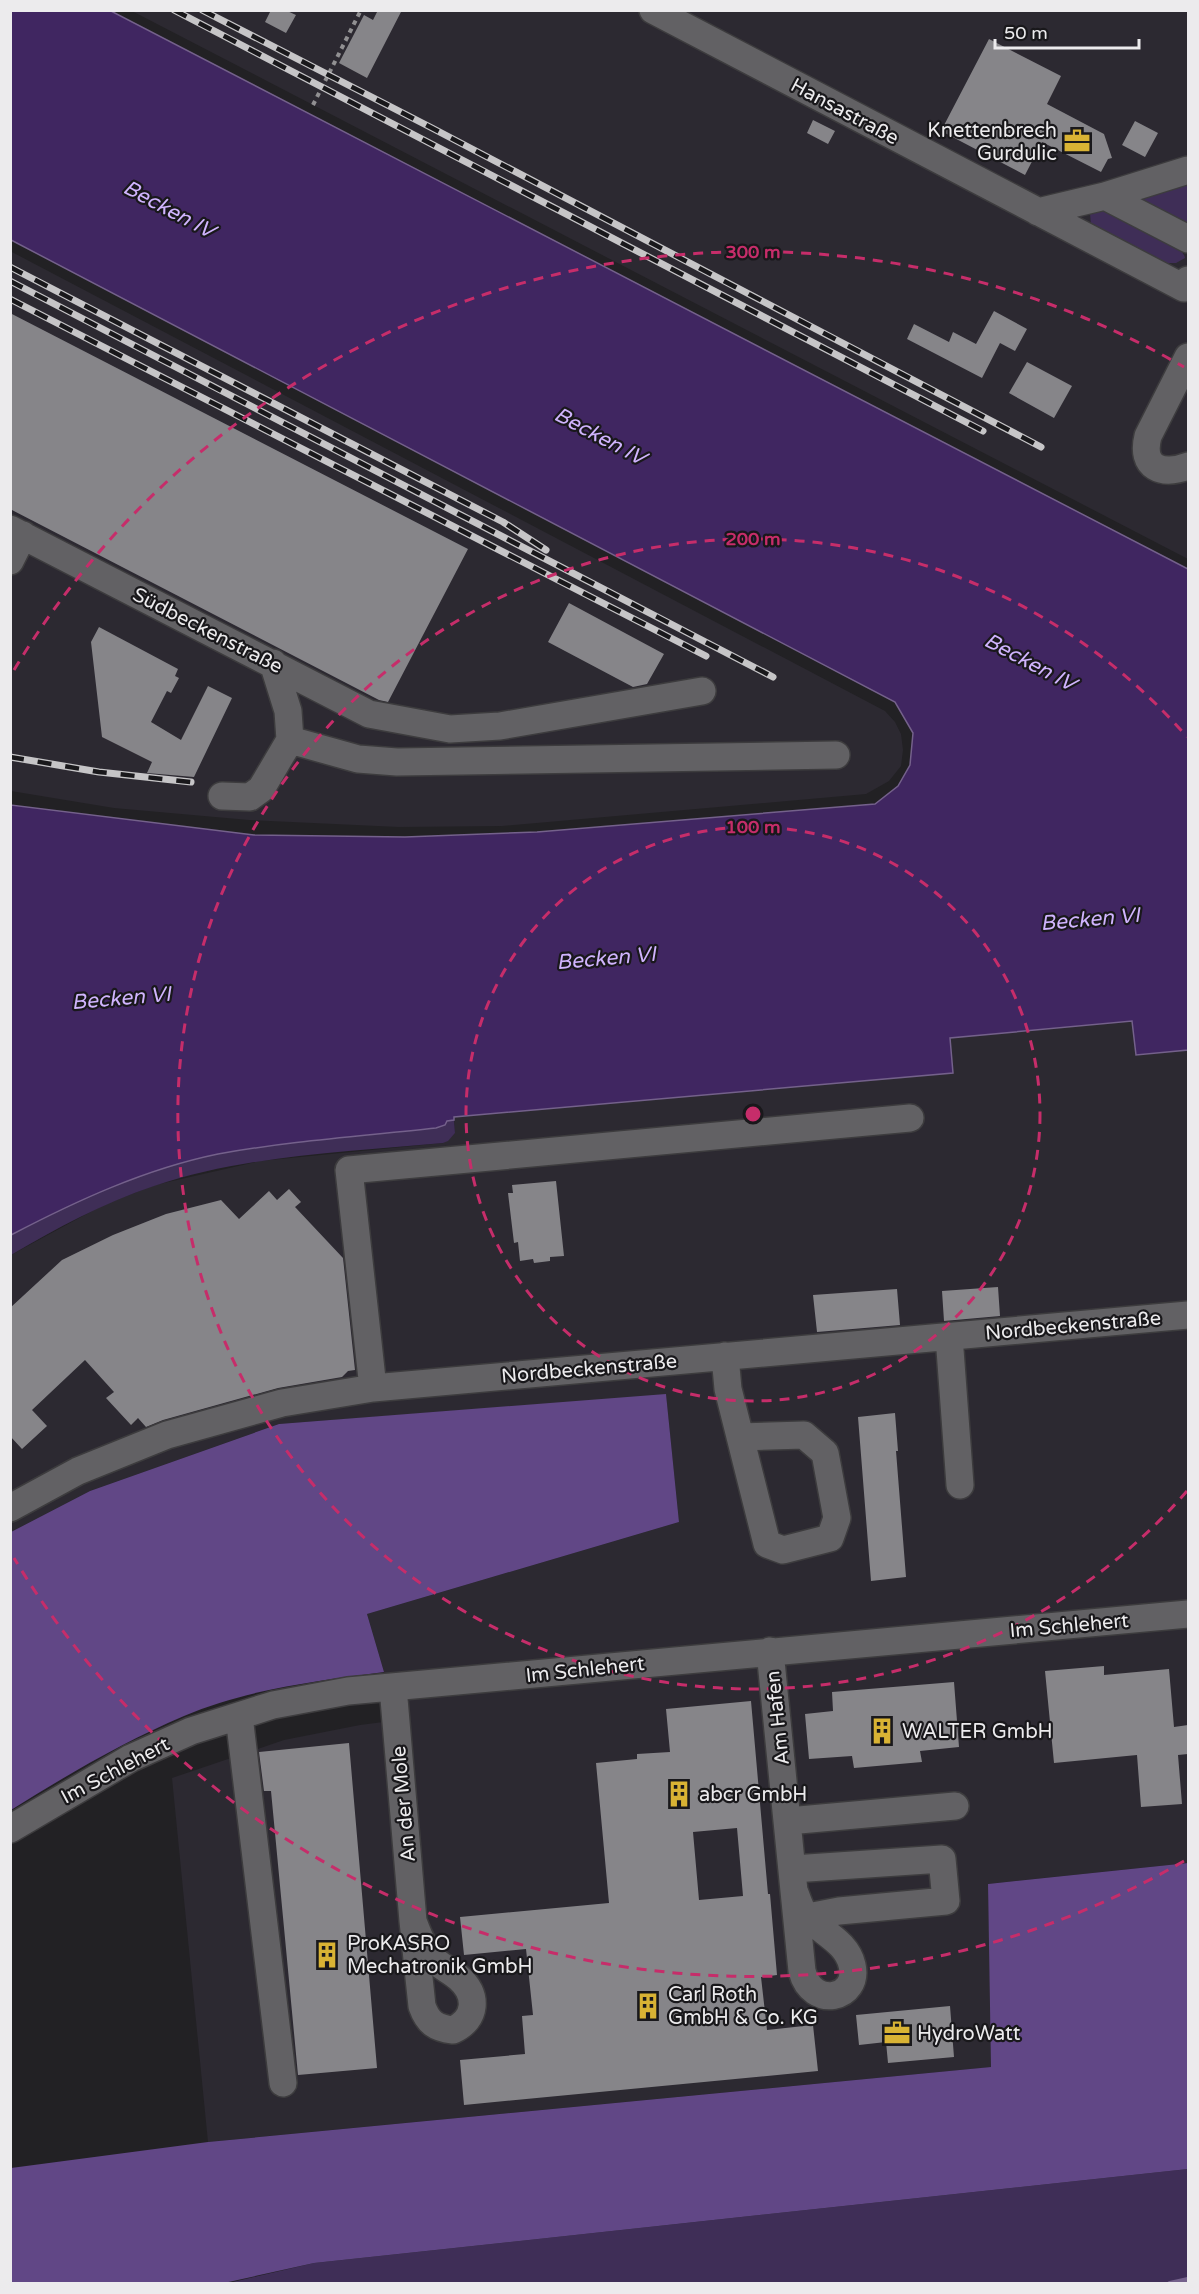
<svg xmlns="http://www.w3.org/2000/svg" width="1199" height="2294" viewBox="0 0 1199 2294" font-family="'Varela Round',sans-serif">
<rect width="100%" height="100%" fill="#222124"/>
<path fill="#2c2931" d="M132 11H1188V559Z
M10 251 885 711 895 722 901 734 903 750 901 766 889 781 866 794 502 826 399 827 249 820 114 808 11 791Z
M1133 1021 1136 1055 1188 1050V1863L988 1884 992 2067 208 2142 172 1778 284 1740 360 1725 391 1721 384 1672 367 1614 679 1522 666 1395 279 1424 90 1491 11 1532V1255L103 1205 155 1185 260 1161 443 1143 455 1133 454 1117 953 1073 950 1038Z"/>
<path fill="#3f2e57" d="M1188 175V224H1180L1129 195Z
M1099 208C1117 216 1182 239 1185 258L1176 263H1165L1091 225 1090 213Z
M454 1120 455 1133 448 1141 443 1143C347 1152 246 1155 154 1186 103 1203 57 1228 11 1255V1235C76 1201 145 1169 218 1154 290 1141 364 1136 436 1128L447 1121Z
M1188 2169V2283L224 2284 314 2263Z"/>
<path fill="#614786" d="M666 1394 679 1522 367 1614 384 1672C317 1681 247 1689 184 1716 123 1742 67 1775 11 1810V1532L90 1491 279 1424Z
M1188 1863V2169L314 2263 224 2283H11V2168L208 2142 991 2067 988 1884Z"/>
<path fill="#402661" stroke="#74618b" stroke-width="1.5" d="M11 10 111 11 1188 569V1050L1136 1055 1132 1021 950 1038 953 1073 454 1117V1120L447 1121 445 1125 436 1128C364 1136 290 1141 218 1154 145 1169 76 1201 11 1235V805L254 835 405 837 537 832 875 804 898 786 910 765 913 733 895 702 11 240Z"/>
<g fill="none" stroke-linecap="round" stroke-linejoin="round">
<path stroke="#74618b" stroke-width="6" d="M1170 2284 1188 2280"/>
</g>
<path fill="#868589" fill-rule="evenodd" d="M271 10H285L296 15 286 33 265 22Z
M378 10H402L367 78 339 63 364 15 373 20Z
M989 39 1061 76 1047 104 1104 134 1112 158 1108 159 1101 172 1042 142 1025 175 941 131Z
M813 120 835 131 828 144 807 133Z
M1135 121 1158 133 1145 157 1122 145Z
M994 311 1027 329 1015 351 1000 343 982 378 907 339 914 324 949 342 953 332 976 344Z
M10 313 468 549 388 702 379 700 10 509Z
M1027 362 1072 386 1054 418 1009 393Z
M569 603 664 654 647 684 633 687 548 642Z
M99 627 178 669 175 676 179 678 171 693 167 691 151 722 181 740 208 686 232 698 194 777 147 773 152 762 102 737 91 642Z
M556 1181 564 1256 550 1257V1261L534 1263 533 1259 520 1261 518 1242 514 1243 508 1193H513L512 1185Z
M289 1189 301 1202 295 1207 343 1258 355 1370 348 1371 342 1377 278 1388 163 1420 146 1427 138 1418 131 1425 106 1398 114 1392 85 1360 32 1410 47 1426 22 1449 10 1436V1308L62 1260 113 1235 166 1214 221 1200 239 1219 269 1191 277 1200Z
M998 1287 1000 1316 944 1321 942 1291Z
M897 1289 900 1325 817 1332 813 1295Z
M895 1413 898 1451H896L906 1577 871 1581 858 1417Z
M1104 1666V1675L1169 1669 1174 1727 1188 1725V1754L1178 1755 1182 1804 1141 1807 1137 1755 1054 1763 1045 1671Z
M954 1682 959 1747 920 1751 922 1762 854 1768 852 1756 809 1759 805 1714 833 1711 832 1692Z
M751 1701 768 1894H770L777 1975 761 1977 767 2030 813 2025 818 2071 464 2105 460 2060 525 2054 522 2016 533 2015 526 1949 464 1955 460 1917 609 1903 596 1763 637 1759V1754L670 1752 666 1709ZM737 1828 743 1896 699 1900 693 1832Z
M349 1743 377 2068 298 2075 271 1791H264L259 1752Z
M950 2006 954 2057 888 2063 886 2042 859 2045 856 2015Z"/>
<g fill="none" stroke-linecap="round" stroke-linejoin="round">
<g stroke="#3d3c3e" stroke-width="30">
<path id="minor" d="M653 10 1184 288 1188 280
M1105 196 1188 239
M1038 212 1105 196 1188 170
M1188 357 1148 436C1140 468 1162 476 1188 466
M10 529 369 714 450 729 500 726 702 691
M10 561 23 535
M290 740 358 759 397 762 836 755
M222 796 250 797 261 789 290 740 288 711 273 663
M949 1336 960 1485
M725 1356 728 1389 767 1544 783 1550 830 1538 837 1518 825 1453 804 1435 740 1437
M373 1388 349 1170 910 1118
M10 1508 78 1471 167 1435 282 1403 373 1388 1188 1315
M770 1651 802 1971C812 2010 860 1999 852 1965 846 1939 816 1931 802 1910 799 1905 797 1898 795 1893
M393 1687 413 1921 422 2006C428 2023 436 2028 453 2030 477 2019 478 1995 459 1978 451 1971 440 1966 433 1959 423 1948 418 1934 413 1921
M239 1716 283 2083
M788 1821 955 1806
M10 1829 131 1758 191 1731 273 1705 348 1691 1188 1614
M793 1869 942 1859 946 1901 839 1911 808 1917"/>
</g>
<path stroke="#919092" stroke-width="4" stroke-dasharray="4.5 4.5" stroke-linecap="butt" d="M313 105 361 10"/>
<use href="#minor" stroke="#626164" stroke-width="27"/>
<g stroke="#c6c5c7" stroke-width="7">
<path id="rail" d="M174 10 983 431
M202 10 432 128 1041 447
M10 267 503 522 546 550
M10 281 773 677
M10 299 706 656
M10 757 99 772 191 782"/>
</g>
<use href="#rail" stroke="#19181b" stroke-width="4.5" stroke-dasharray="14" stroke-linecap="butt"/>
</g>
<g fill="none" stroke="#c62d6a" stroke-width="3" stroke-dasharray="10 8">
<circle cx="753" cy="1114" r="287"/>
<path d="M1187 1491A575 575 0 1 1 1187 737"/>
<path d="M1184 1861A862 862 0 0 1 14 1558M14 670A862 862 0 0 1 1184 367"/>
</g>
<defs>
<g id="office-bare" transform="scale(2.07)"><path d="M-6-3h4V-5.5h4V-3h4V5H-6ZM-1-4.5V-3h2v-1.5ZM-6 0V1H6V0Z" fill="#d9b334" stroke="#19181b" stroke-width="2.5" paint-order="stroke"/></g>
<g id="building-bare" transform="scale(2.07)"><path d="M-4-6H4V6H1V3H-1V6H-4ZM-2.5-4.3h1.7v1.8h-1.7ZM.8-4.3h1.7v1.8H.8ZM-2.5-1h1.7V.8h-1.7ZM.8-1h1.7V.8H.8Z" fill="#d9b334" stroke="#19181b" stroke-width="2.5" paint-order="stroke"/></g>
</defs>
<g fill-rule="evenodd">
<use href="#office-bare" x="1077" y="141"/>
<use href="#building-bare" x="882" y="1731"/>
<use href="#building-bare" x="679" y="1794"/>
<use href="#building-bare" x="327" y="1955"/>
<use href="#building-bare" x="648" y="2006"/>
<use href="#office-bare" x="897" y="2033"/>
</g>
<g text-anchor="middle" stroke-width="4.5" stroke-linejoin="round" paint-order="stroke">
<g font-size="20" fill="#ecebed" stroke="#19181b">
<text transform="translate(845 111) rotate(28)" y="7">Hansastraße</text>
<text transform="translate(208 630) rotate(27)" y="7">Südbeckenstraße</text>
<text transform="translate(1073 1325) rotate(-5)" y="7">Nordbeckenstraße</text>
<text transform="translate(589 1368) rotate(-5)" y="7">Nordbeckenstraße</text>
<text transform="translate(1069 1625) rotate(-5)" y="7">Im Schlehert</text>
<text transform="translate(585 1669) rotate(-6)" y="7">Im Schlehert</text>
<text transform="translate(777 1718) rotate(-96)" y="7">Am Hafen</text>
<text transform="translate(115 1770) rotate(-28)" y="7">Im Schlehert</text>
<text transform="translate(403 1804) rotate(-95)" y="7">An der Mole</text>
</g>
<g font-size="20" fill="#ecebed" stroke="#19181b" text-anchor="start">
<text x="1057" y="137" text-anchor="end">Knettenbrech<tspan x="1057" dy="23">Gurdulic</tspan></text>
<text x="902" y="1738">WALTER GmbH</text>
<text x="699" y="1801">abcr GmbH</text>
<text x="347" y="1950">ProKASRO<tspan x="347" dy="23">Mechatronik GmbH</tspan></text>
<text x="668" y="2001">Carl Roth<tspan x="668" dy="23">GmbH &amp; Co. KG</tspan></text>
<text x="917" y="2040">HydroWatt</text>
</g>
<g font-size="21" font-style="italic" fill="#d0b4fe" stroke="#19181b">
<text transform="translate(169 209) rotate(28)" y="7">Becken IV</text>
<text transform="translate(600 436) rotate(28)" y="7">Becken IV</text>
<text transform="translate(1030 662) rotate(28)" y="7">Becken IV</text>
<text transform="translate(1090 919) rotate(-5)" y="7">Becken VI</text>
<text transform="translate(606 958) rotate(-5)" y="7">Becken VI</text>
<text transform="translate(121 998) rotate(-5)" y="7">Becken VI</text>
</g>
</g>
<circle cx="753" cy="1114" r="9" fill="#c62d6a" stroke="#19181b" stroke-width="3"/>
<g font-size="18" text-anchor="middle" font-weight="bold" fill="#c62d6a" stroke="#19181b" stroke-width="4.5" stroke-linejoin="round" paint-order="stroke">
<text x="753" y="258">300 m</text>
<text x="753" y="545">200 m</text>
<text x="753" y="833">100 m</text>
</g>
<rect width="1199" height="2294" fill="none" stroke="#ecebed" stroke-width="24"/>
<path d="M995 39v9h144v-9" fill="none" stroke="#ecebed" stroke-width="3"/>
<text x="1004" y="39" font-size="18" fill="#ecebed" stroke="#19181b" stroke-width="4.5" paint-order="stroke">50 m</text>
</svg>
